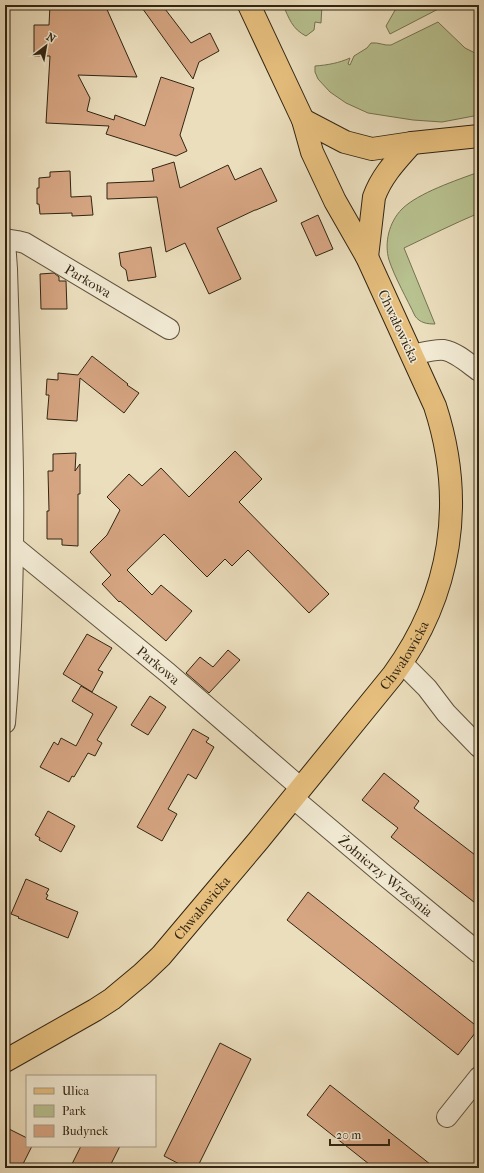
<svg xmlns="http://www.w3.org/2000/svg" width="484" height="1173" viewBox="0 0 484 1173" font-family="'IM FELL French Canon',serif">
<rect width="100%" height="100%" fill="#ebdebd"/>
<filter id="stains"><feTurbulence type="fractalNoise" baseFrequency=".005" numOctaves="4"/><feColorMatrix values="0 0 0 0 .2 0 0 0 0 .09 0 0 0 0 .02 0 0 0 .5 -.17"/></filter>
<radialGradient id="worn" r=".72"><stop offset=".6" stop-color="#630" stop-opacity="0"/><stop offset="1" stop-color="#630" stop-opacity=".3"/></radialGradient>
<path fill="#b8c190" stroke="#747352" d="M283 5H322L321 23 315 22 314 30 306 36C292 29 289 18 283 5Z
M398 5H446L390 34 386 26Z
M438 22 465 48 479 55V115L442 122 413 120 368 113 346 103 330 92 318 79 315 72V66C328 65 339 63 350 58L348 64 350 65 354 56 367 48 371 43C379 42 384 46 391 45Z
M479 172V213C453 224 429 236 404 248L435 324C427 324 420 323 415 316 407 299 395 278 389 260 384 243 389 222 402 209 418 193 457 180 479 172Z"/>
<path fill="#d6a582" stroke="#312513" d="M50 5H105L137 77 78 75 90 98 87 111 114 120 115 115 145 126 161 77 194 88 180 135 187 151 176 156 106 134 109 126 46 123 50 56H34V25H49Z
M140 5H162L191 43 210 33 219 51 199 62 193 79Z
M174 162 180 188 228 165 235 180 261 168 277 201 256 210H255L217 228 241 279 209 294 185 243 166 252 157 197 107 199V183L154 181 152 169Z
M70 171 71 197 91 196 93 215 72 216V213L40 214 39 204H37V188H39V178L50 177V172Z
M318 215 333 249 316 256 301 223Z
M151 247 156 277 128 281 126 270 121 266 119 253Z
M54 273 59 277V281H66L67 309H41L40 274Z
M92 356 128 384 127 385 139 393 124 413 80 378 77 421 47 419 49 395H46L47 379 58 380V373L78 375Z
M235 451 262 479 239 502 329 594 309 613 248 550 232 566 225 559 207 577 164 534 127 570 152 595 161 585 192 611 166 641 120 601 119 602 102 584 111 575 90 552 107 535 120 510 107 497 129 474 142 486 161 468 189 497Z
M76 453 75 471 80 464V494H78V546L62 545V539H47V511H49L48 471H53V454Z
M87 634 112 648 98 670 103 672 92 692 63 674Z
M228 650 240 660 209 693 186 673 200 657 213 667Z
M81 686 117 707 97 740 102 743 95 756 88 753 74 777 72 776 69 782 40 767 54 742 58 745 61 738 76 746 93 714 72 701Z
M150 696 166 707 148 735 131 725Z
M193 729 209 738 206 742 214 747 196 779 188 774 168 809 177 814 162 841 137 827Z
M384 773 419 801 414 808 479 858V906L391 837 398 828 362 800Z
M48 811 75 826 61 852 39 840 40 838 35 835Z
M26 879 49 889 46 894 48 895 46 899 78 912 68 938 18 918 19 917 11 914Z
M308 892 479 1028 458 1055 287 920Z
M220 1043 251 1059 197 1168H187L164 1156Z
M330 1085 435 1168H374L307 1115Z
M5 1127 27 1138V1146H32L21 1168H5Z
M81 1146H120L109 1168H70Z"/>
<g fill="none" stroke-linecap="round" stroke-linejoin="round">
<g stroke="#60533e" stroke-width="22">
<g id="minor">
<path id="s1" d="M5 239 17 241 25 243 169 329"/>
<path d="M5 241 7 269C9 337 12 405 13 472 14 556 12 640 5 723"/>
<path d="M412 355C422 353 434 349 444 350 456 352 469 364 479 371"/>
<path id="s2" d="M13 546 168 673 301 788"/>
<path d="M402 663 427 688 446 713 479 747"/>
<path id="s3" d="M293 798 383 874 479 953"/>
<path d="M447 1117 479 1077"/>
</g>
</g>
<g stroke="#312513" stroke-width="24">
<g id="major">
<path d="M303 120 345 142 372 149 412 143 479 136"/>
<path d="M367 257 374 197C382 175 397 160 412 143"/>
<path id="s4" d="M5 1061 95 1010 112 999 142 974 161 956 258 841 393 675C452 594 466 501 435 406L367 257 335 201 312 152 303 120 249 5"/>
</g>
</g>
<use href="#minor" stroke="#f2ead4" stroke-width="20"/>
<use href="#major" stroke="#e6bf7e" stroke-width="22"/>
</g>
<g text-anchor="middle" stroke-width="3" stroke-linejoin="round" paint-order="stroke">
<g font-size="14" fill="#312513" stroke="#f2ead4">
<text dy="5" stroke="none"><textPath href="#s1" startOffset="94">Parkowa</textPath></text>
<text transform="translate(399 326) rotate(65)" y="5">Chwałowicka</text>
<text dy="5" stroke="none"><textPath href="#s4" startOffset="576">Chwałowicka</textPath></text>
<text dy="5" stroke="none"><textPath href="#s2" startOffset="188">Parkowa</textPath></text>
<text dy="5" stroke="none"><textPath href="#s3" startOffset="121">Żołnierzy Września</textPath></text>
<text dy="5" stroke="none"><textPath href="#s4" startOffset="252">Chwałowicka</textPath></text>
</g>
</g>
<rect width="484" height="1173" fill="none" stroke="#ebdebd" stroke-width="20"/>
<rect x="6" y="6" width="472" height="1161" fill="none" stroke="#312513" stroke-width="2"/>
<rect x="10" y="10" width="464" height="1153" fill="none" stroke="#312513"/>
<rect x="26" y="1075" width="130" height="72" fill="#f2ead4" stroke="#a59b87"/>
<rect x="34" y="1088" width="20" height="6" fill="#e6bf7e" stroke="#a59b87"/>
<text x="62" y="1095" font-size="12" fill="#312513">Ulica</text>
<rect x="34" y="1105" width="20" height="12" fill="#b8c190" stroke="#a59b87"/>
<text x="62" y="1115" font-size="12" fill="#312513">Park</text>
<rect x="34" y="1125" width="20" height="12" fill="#d6a582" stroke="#a59b87"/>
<text x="62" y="1135" font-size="12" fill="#312513">Budynek</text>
<g transform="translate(46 46) rotate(31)" stroke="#f2ead4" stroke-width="3" paint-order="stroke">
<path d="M0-3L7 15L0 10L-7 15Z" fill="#312513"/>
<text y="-6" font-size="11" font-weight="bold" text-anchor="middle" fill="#312513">N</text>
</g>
<path d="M330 1139v6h59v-6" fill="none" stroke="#312513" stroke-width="2"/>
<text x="336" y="1139" font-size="12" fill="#312513" stroke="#f2ead4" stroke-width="3" paint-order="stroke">20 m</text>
<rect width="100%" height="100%" filter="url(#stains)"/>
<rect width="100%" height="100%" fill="url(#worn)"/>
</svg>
